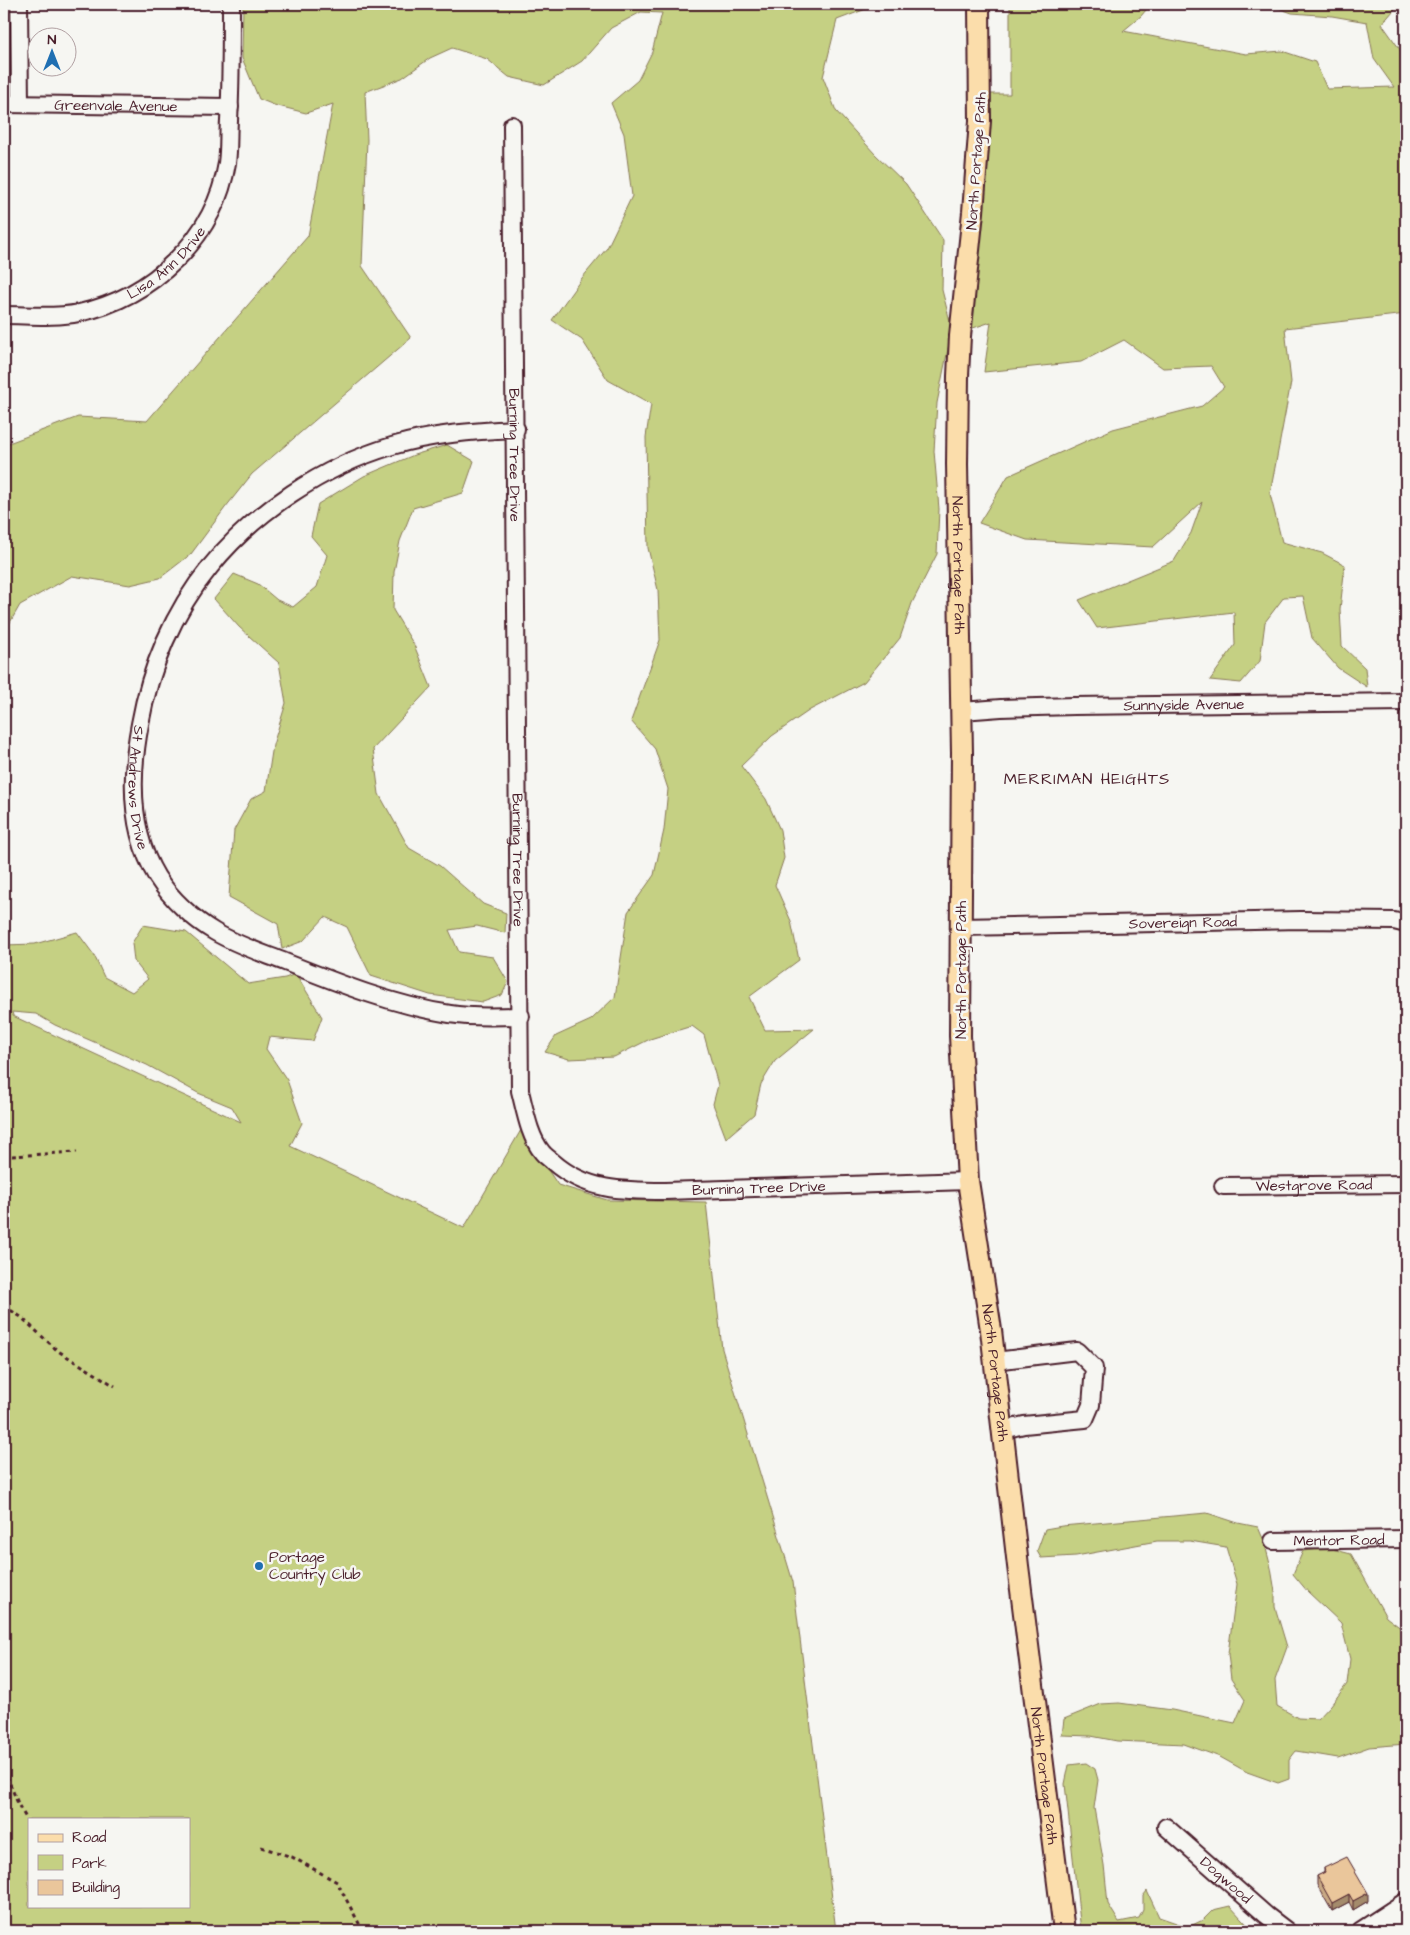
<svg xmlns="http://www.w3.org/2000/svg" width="1410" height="1935" viewBox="0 0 1410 1935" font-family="'Architects Daughter',sans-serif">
<rect width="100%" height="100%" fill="#f6f6f2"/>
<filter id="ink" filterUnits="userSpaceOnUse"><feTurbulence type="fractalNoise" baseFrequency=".02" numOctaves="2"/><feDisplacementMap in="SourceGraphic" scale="10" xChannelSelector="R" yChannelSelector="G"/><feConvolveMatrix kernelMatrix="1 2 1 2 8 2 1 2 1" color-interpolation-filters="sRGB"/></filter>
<g filter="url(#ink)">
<path fill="#c5d083" stroke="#887857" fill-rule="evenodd" d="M243 4H879L837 20 823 77 836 111 875 154 906 184 943 240 942 290 952 329 937 403 934 451 939 509 937 554 912 603 900 638 864 682 810 710 772 736 741 766 766 799 780 830 784 858 775 885 791 921 799 960 749 997 765 1030 814 1029 775 1061 761 1084 754 1114 726 1138 713 1104 718 1085 704 1035 692 1026 650 1039 614 1057 569 1059 545 1052 556 1036 591 1020 615 997 628 912 654 875 664 830 668 789 655 749 631 721 660 640 658 590 648 548 646 437 651 404 608 380 582 340 552 320 582 278 607 248 632 196 624 134 611 103 638 80 652 52 662 13 641 12 611 28 582 61 544 85 509 77 487 59 452 48 430 58 402 78 365 92 367 140 362 266 411 338 252 474 225 508 191 554 160 578 130 585 72 576 20 605 4 633V440L6 444 78 417 147 421 308 236 333 104 306 113 274 105 259 99 242 58Z
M1010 4H1151L1141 16 1123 31 1246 54 1282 51 1315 62 1327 89 1394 87 1374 59 1367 22 1332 16 1292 13 1267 4H1399L1382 24 1406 58V314L1285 328 1291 382 1270 494 1282 542 1322 553 1345 565 1340 609 1342 646 1365 668 1367 687 1338 668 1312 638 1303 596 1284 597 1265 622 1260 661 1241 683 1210 680 1235 645 1234 612 1097 628 1079 600 1174 561 1191 533 1202 502 1153 547 1027 540 979 523 1008 476 1113 429 1202 406 1224 387 1211 366 1163 368 1124 340 1081 362 984 372 991 322 970 329 975 260 987 164 990 94H1010Z
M447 445 474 461 463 493 413 508 400 541 394 572 393 610 414 645 431 687 373 749 379 794 409 848 440 866 483 904 506 913 505 933 477 926 449 930 459 952 493 957 508 982 502 995 483 1002 430 995 371 976 347 927 325 917 303 941 282 949 278 924 229 897 234 830 251 799 266 791 273 745 286 703 279 663 239 627 214 599 234 574 258 584 277 600 293 607 317 587 327 555 311 536 318 504 364 476 414 455Z
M143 925 186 932 248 984 285 978 296 974 322 1017 313 1041 269 1037 266 1049 287 1080 302 1123 290 1146 464 1228 521 1130 558 1185 607 1200 706 1202 722 1349 793 1582 836 1931H4V945L35 944 77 932 94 955 104 977 132 992 148 979 134 961 132 943ZM12 1012 36 1014 55 1025 147 1065 198 1093 232 1107 241 1122 13 1016ZM29 1819H189V1906H29Z
M1207 1513 1238 1523 1258 1527 1264 1541 1271 1568 1275 1592V1607L1287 1647 1275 1680 1277 1706 1298 1718 1318 1719 1331 1705 1347 1684 1350 1659 1341 1623 1308 1592 1293 1574 1303 1551 1328 1548 1351 1554 1386 1617 1406 1632V1744L1369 1747 1338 1758 1296 1751 1289 1760V1779L1278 1783 1247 1772 1220 1757 1184 1744 1117 1741 1091 1736 1062 1735 1064 1719 1101 1704 1119 1703 1172 1710 1235 1723 1245 1700 1231 1679 1228 1654 1237 1584 1226 1547 1190 1541H1157L1076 1556 1041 1558 1037 1551 1045 1529 1062 1526Z
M1086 1763 1095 1769 1098 1780 1094 1808 1104 1865 1108 1904 1119 1922 1139 1918 1143 1910V1896L1147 1891 1159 1917 1188 1927 1203 1920 1213 1910 1230 1906 1253 1931H1081L1065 1784 1069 1765Z"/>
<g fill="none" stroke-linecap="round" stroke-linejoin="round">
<g stroke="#4a1f2b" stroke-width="20">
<g id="minor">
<path d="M19 4 20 104"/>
<path id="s1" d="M4 104 230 107"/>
<path id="s2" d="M512 125 520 1091C525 1110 529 1136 542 1152 545 1156 550 1159 553 1162 586 1191 623 1191 665 1191L968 1181"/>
<path id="s3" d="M4 315C28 315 55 318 79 313 152 297 215 238 227 163 229 149 228 135 229 121 231 82 231 43 231 4"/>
<path id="s4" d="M516 429C474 431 432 434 392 446 324 466 254 512 210 567 173 612 150 668 140 724 130 776 129 831 157 877 171 899 193 919 215 932 237 945 262 953 285 962 340 984 393 1005 450 1014 473 1018 498 1016 521 1016"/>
<path id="s5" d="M962 711 1001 708 1074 706 1406 702"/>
<path id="s6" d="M961 927 1301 920 1394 921 1406 924"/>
<path id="s7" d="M1223 1186 1406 1184"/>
<path d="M995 1361 1077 1351 1094 1368 1091 1405 1085 1419 1024 1425 1003 1430"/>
<path id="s8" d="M1273 1541 1406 1539"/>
<path id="s9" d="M1166 1827 1266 1915 1287 1931"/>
<path d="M1391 1911 1392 1931"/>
<path d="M1360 1931 1406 1901"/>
</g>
</g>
<g stroke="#4a1f2b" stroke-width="24">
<g id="major">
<path id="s10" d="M979 4 980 121 973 212 960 336 958 376 957 464 962 753 960 1036 968 1181 991 1330 1018 1566 1064 1931"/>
</g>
</g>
<path stroke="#4a1f2b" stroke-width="3" stroke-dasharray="4 4" stroke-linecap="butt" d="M4 1155 12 1156 77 1152
M4 1258V1265
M4 1306 21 1317 58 1351 115 1386
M4 1769 19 1806 29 1823
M261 1847 292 1857 337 1882 363 1931"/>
<use href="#minor" stroke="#f6f6f2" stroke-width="16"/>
<use href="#major" stroke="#fbddab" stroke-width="20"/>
</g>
<path fill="#c9aa85" stroke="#4a1f2b" d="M1324 1868 1368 1901 1353 1910 1349 1902 1332 1911 1317 1885V1876L1324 1873Z"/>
<path fill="#a48b6c" stroke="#4a1f2b" d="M1368 1893V1901L1353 1910V1901Z
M1349 1894V1902L1332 1911V1903Z"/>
<path fill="#eac69b" stroke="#4a1f2b" d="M1347 1857 1368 1893 1353 1901 1349 1894 1332 1903 1317 1876 1325 1872 1324 1868Z"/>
</g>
<circle fill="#1f6fb2" stroke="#f6f6f2" stroke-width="2" cx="259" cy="1566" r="5"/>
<g text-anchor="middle" stroke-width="5" stroke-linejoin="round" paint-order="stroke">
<g font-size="15" fill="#4a1f2b" stroke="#f6f6f2">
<text dy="5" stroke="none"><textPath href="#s1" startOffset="112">Greenvale Avenue</textPath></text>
<text transform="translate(976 161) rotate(-86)" y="5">North Portage Path</text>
<text dy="5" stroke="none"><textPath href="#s3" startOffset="178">Lisa Ann Drive</textPath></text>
<text dy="5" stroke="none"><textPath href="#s2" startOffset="330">Burning Tree Drive</textPath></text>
<text dy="5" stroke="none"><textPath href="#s10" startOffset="562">North Portage Path</textPath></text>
<text dy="5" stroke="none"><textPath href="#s5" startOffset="222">Sunnyside Avenue</textPath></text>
<text dy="5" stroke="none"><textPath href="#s4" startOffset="585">St Andrews Drive</textPath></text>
<text dy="5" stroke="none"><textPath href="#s2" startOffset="735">Burning Tree Drive</textPath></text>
<text dy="5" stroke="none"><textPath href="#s6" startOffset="222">Sovereign Road</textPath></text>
<text transform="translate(961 970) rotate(-90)" y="5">North Portage Path</text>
<text dy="5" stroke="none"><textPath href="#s7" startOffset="91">Westgrove Road</textPath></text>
<text dy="5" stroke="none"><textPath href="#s2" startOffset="1259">Burning Tree Drive</textPath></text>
<text dy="5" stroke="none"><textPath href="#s10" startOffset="1372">North Portage Path</textPath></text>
<text dy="5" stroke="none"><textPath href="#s8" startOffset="66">Mentor Road</textPath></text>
<text dy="5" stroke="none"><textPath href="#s10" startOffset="1778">North Portage Path</textPath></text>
<text dy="5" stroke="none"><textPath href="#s9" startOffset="80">Dogwood</textPath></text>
</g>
<g font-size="15" fill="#4a1f2b" stroke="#f6f6f2" text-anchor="start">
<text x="269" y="1562">Portage<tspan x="269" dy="17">Country Club</tspan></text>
</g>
<g font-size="16" letter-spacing="1" fill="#4a1f2b" stroke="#f6f6f2">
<text x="1087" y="784">MERRIMAN HEIGHTS</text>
</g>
</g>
<rect width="1410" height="1935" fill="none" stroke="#f6f6f2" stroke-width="20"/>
<rect x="10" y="10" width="1390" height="1915" fill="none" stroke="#4a1f2b" stroke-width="2" filter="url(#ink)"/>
<rect x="28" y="1818" width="162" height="90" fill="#f6f6f2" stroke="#b1a0a2"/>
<rect x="38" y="1834" width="25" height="8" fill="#fbddab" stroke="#b1a0a2"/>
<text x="72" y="1842" font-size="15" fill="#4a1f2b">Road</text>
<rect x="38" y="1855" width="25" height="15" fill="#c5d083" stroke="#b1a0a2"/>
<text x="72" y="1868" font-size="15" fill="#4a1f2b">Park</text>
<rect x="38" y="1880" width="25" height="15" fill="#eac69b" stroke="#b1a0a2"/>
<text x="72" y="1892" font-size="15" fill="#4a1f2b">Building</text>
<g transform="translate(52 52)"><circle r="24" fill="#f6f6f2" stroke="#b1a0a2"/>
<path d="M0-4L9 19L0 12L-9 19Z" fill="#1f6fb2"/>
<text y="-8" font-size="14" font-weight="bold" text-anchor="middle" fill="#4a1f2b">N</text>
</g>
</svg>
